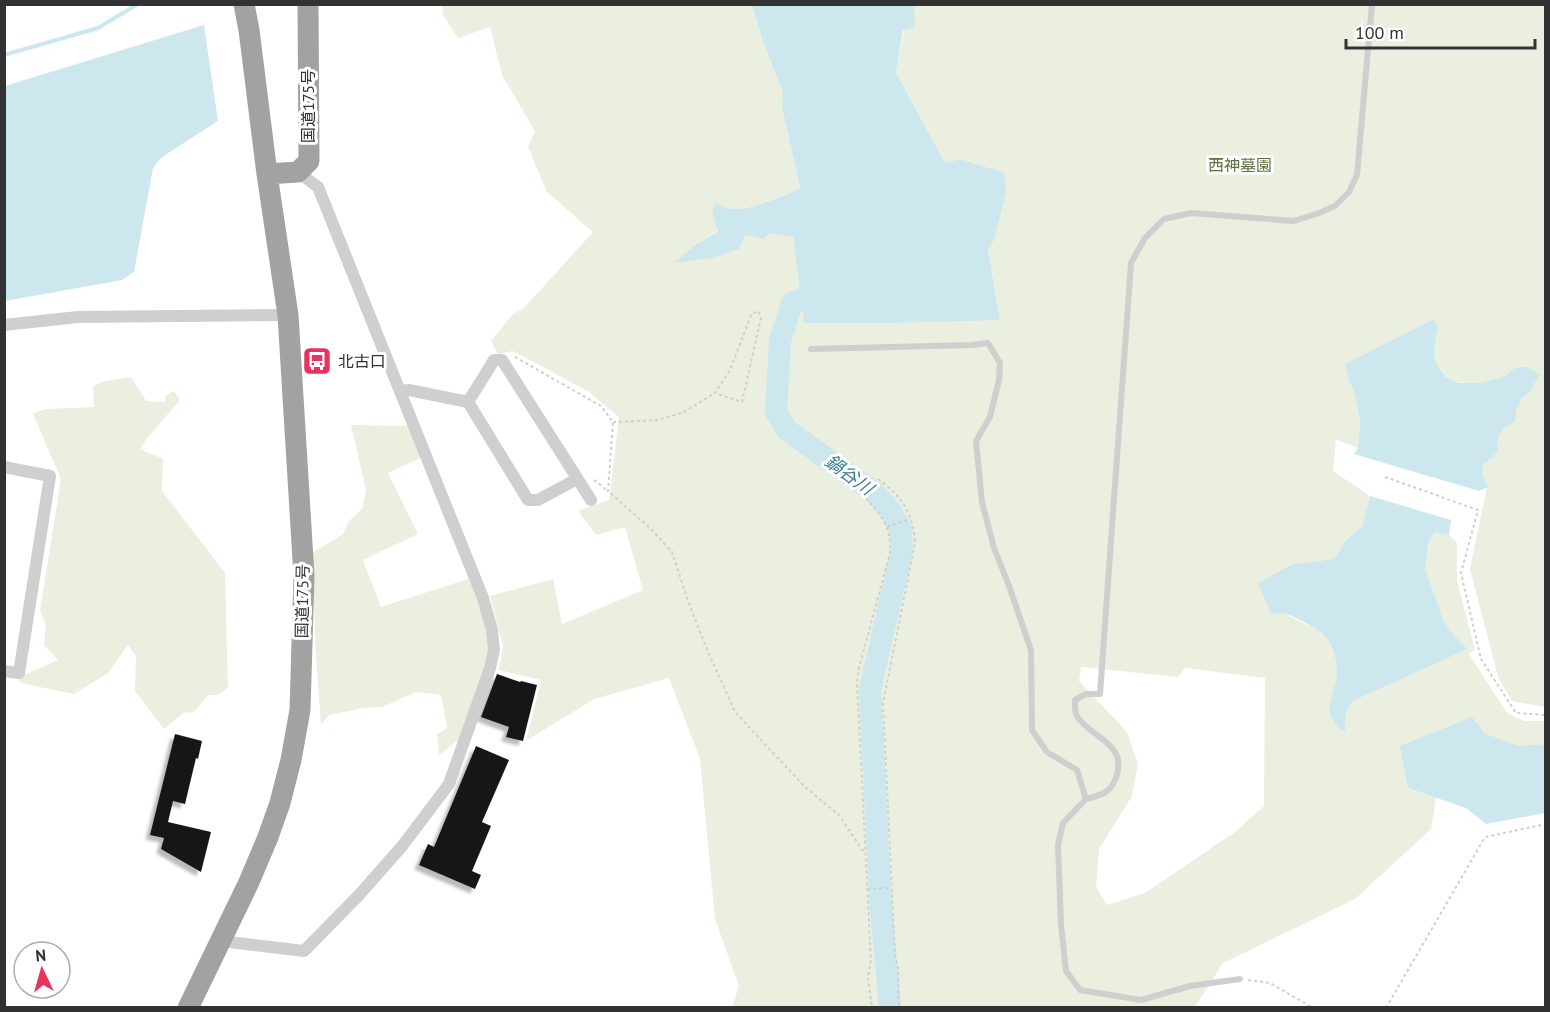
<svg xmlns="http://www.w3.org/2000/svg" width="1550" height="1012" viewBox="0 0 1550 1012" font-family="'PT Sans','Noto Sans JP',sans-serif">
<defs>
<filter id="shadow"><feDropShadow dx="-4.5" dy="4.5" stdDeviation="1.5" flood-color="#0004"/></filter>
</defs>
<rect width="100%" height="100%" fill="#fff"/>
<path fill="#eaefe0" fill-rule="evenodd" d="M442 5H752L762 39 783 94 782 107 800 188C785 196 750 210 733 209 727 209 720 205 715 203L712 212 718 230 697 244 745 235 763 239 771 233 793 237 804 323H890L1000 319 988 249 994 240 1006 194 1005 173 960 159 945 163 896 71 904 30 914 7 912 5H1545V707L1512 701 1498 677 1470 569 1487 487 1486 481 1482 476 1483 465 1498 452C1496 435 1500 429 1515 422 1515 414 1516 408 1520 401 1525 395 1531 393 1533 385L1515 368C1511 371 1507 375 1503 378 1489 385 1460 385 1446 378L1444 373 1436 364 1434 342 1437 334 1434 319 1345 364 1349 381 1354 392 1360 420 1358 448 1336 439 1333 471 1370 496 1362 527 1347 539 1334 559 1293 564 1271 613 1285 614 1316 629 1328 639 1335 656 1345 732 1346 713 1353 701 1466 649 1445 625 1425 568 1429 540 1435 532 1449 535 1457 543V581L1475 650 1469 654 1507 713 1524 721H1545V744L1518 747 1484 733 1408 788 1436 798 1431 829 1355 899 1223 963 1195 1007H732L739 986 715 919 700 759 669 678 594 699 526 741 541 680 499 670 503 646 490 596 553 579 562 624 643 590 625 527 596 535 578 511 609 500 619 417 589 392 513 351 498 354 491 341 513 314 524 308 593 232 547 192 528 147 535 131 502 75 490 27 458 38 443 15ZM1081 667 1178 677 1185 668 1265 678 1264 806 1235 832 1145 893 1107 905 1096 887 1099 849 1132 796 1138 764 1127 732 1079 681Z
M131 377 146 401 165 402 166 395 174 391 180 400 147 438 140 449 163 459 162 491 225 573 228 688 217 695H208L194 712 183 713 164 729 135 691 136 656 128 645 108 673 74 694 20 683 19 677 58 660 44 645 46 624 40 611 61 479 33 414 45 409 94 407 93 387 101 382Z
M351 425 408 426 423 457 388 473 418 534 363 560 381 607 471 578 490 631V649L463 736 439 755 437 734 447 728 441 695 416 692 382 707 364 708 329 715 321 725 316 655 312 553 343 534 349 521 362 509 366 490Z"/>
<path fill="#cce7ee" d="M752 5 912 4 914 7 915 27 903 30 896 72 945 163 960 159 1005 173 1006 194 994 240 988 249 1000 320 890 323H804L793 237 771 233 763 239 745 235 739 249 711 258 674 263 697 244 718 231 712 212 715 202C720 205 727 209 733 209 749 210 786 196 800 188L782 107 783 93 762 39Z
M204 25 218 121 162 157 153 168 134 272 122 280 5 301V86Z
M1434 319 1438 327C1436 339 1431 354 1438 366 1441 371 1444 373 1446 378L1460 383H1479L1502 378 1515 368 1527 367 1540 375 1533 385 1532 390 1521 399 1516 411 1515 422C1500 429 1496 435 1498 452L1483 465 1482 476 1486 481 1488 487 1479 491 1354 454 1358 448 1360 420 1354 392 1349 381 1345 364Z
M1370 496 1451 520 1449 535 1435 532 1429 540 1425 568 1445 625 1467 649 1353 701 1346 713 1345 732C1336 725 1331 721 1329 709L1337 677C1337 664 1335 651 1328 640 1324 632 1295 616 1285 614 1281 613 1275 614 1271 614L1258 583 1293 564 1334 559 1347 539 1362 527Z
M1472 717 1484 733 1518 746 1545 744V813L1486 824 1466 808 1408 788 1400 746Z"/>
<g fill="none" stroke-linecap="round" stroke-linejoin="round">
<path stroke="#cce7ee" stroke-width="4" d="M4 55 98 28 138 4"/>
<path stroke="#cce7ee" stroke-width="22" d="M828 288 792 303 780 341 776 412 788 431 873 491 890 510 901 530 902 550 870 689 880 897 890 1008"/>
</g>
<path fill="#191919" filter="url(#shadow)" d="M497 674 520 682 521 681 537 685 523 741 506 737 509 727 481 717Z
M175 734 202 741 198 759 196 758 185 804 173 801 168 822 211 832 201 872 161 849 164 838 150 835Z
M476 746 509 760 482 822 491 826 472 871 481 875 475 889 419 865 428 844 434 847Z"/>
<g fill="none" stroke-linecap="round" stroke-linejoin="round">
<path stroke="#cfcfcf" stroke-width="2" stroke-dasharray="3 3" stroke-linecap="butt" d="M515 357 601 406 613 422 608 491 651 529 672 552 688 601 706 647 735 712 805 787 839 815 865 854
M613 422 658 420 684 412 715 393 730 370 751 315 758 311 761 318 742 402 715 393
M1385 477 1478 510 1461 573 1481 659 1516 713 1546 715
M878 479C902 496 913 514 915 543L883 703 895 957 898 967 899 1008
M594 480 608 491
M866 498C883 519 891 525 890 553L859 668 857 684 871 960 868 977 872 1008
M887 527 910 519
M867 889 891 888
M1248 980 1270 983 1313 1008
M1386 1008 1485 837 1546 824"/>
<path stroke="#cfcfcf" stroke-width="6" d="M811 349 972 345 988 343 1000 363 999 380 990 417 976 441 982 502 994 548 1009 586 1031 650 1032 730 1047 752 1077 770 1086 799 1063 823 1058 845 1061 925 1066 971 1080 990 1141 1000 1190 986 1240 979
M1086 799C1099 796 1110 793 1115 780 1130 745 1093 738 1078 718 1074 712 1075 706 1075 700L1086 694H1100L1131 263 1145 238 1164 219 1191 213 1294 221 1319 213 1335 206 1349 192 1357 175 1372 4"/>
<path stroke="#cfcfcf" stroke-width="12" d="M4 325 78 317 288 315
M401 391 409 390 468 402 494 360H502L591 500
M468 402 528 500H538L577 479
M4 467 50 476 19 673 4 671
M221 941 304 951 360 894 403 845 449 784 490 668 494 650 492 630 483 598 318 187 298 172"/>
<path stroke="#a2a2a2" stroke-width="21" d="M267 174 298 172 309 161 308 4
M188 1008 249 882 268 837 280 803 291 760 300 710 304 576 288 315 267 174 249 30 244 4"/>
</g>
<defs>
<g id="bus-square" transform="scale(1.5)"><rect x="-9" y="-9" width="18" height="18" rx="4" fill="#ea325f" stroke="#fff"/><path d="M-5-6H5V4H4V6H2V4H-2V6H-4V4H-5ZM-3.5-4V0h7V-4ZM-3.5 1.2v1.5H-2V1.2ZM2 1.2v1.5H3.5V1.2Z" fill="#fff"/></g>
</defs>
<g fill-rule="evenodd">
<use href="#bus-square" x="317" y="361"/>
</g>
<g text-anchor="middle" stroke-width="6" stroke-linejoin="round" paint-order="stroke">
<g font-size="16" fill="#323232" stroke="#fff">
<text transform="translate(308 106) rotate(-90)" y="6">国道175号</text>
<text transform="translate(302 601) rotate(-89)" y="6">国道175号</text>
</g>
<g font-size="16" fill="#5d703d" stroke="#fff">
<text x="1240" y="171">西神墓園</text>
</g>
<g font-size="16" fill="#323232" stroke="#fff" text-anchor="start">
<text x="338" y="367">北古口</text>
</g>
<g font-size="18" font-style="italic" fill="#3a7e91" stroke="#fff">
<text transform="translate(849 475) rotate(36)" y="6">鍋谷川</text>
</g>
</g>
<rect width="1550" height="1012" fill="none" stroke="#323232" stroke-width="12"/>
<g transform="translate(42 970) rotate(355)"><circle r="28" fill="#ffffff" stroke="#adadad" stroke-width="1.5"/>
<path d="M0-4.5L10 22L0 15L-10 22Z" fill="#ea325f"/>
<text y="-9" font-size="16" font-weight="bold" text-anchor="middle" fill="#323232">N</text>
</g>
<path d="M1346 39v9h189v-9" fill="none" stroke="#323232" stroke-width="3"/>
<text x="1355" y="39" font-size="18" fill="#323232" stroke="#ffffff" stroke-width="4.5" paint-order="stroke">100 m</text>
</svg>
